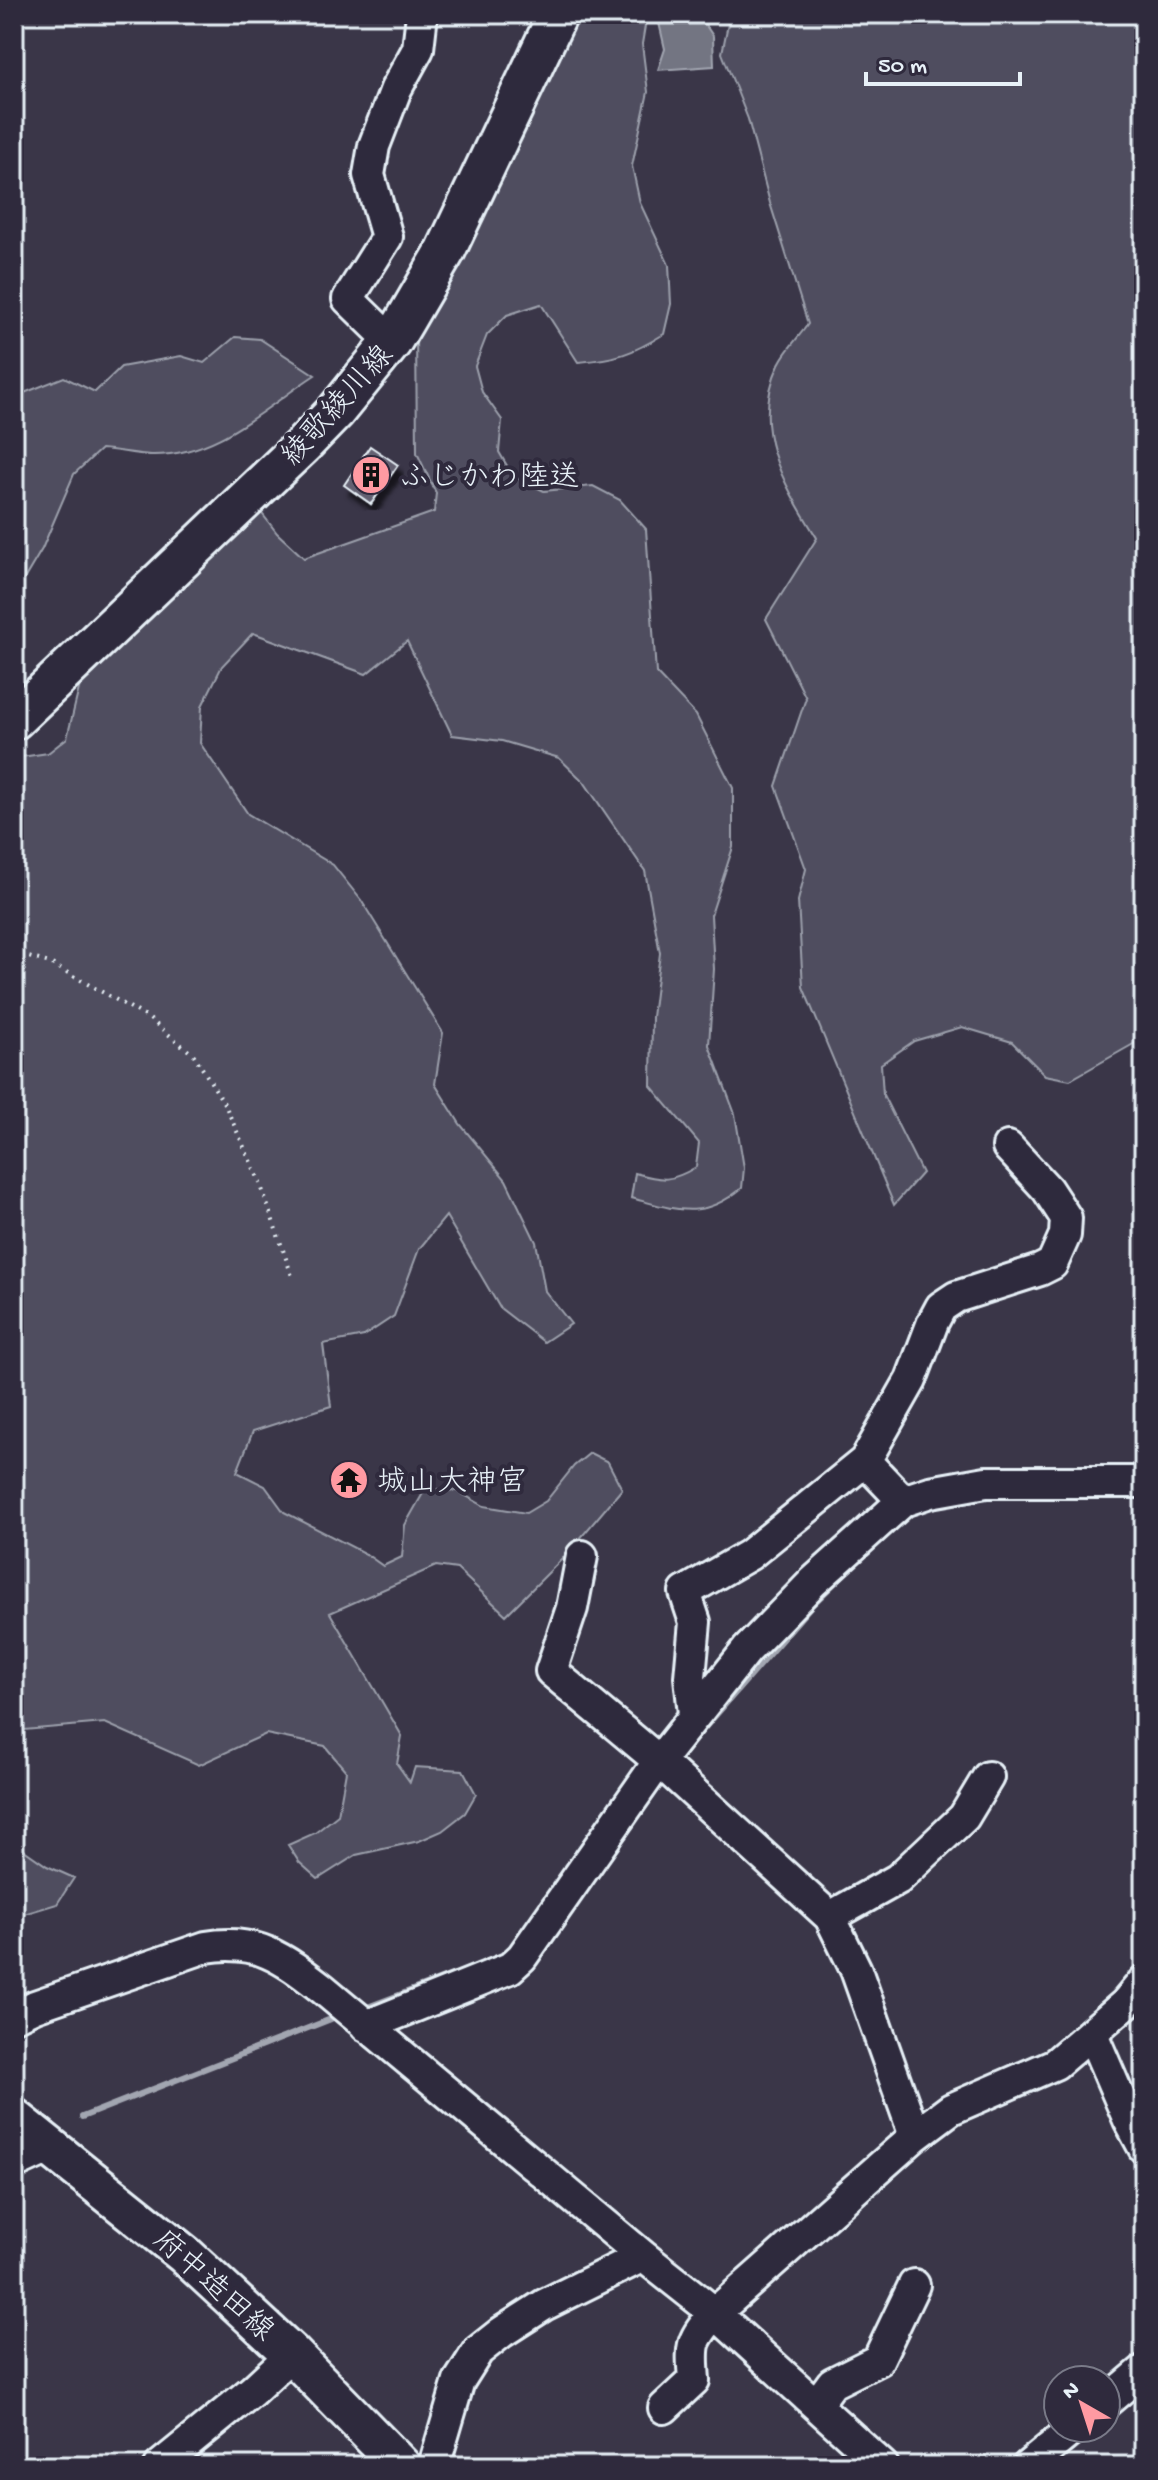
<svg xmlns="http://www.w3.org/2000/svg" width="1158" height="2480" viewBox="0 0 1158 2480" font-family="'Gochi Hand','Klee One',sans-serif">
<defs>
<filter id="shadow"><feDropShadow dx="5" dy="9" stdDeviation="2" flood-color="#0009"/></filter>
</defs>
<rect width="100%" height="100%" fill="#3a3648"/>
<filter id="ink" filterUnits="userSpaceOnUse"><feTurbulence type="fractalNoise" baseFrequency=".0125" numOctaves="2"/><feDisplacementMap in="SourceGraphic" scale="16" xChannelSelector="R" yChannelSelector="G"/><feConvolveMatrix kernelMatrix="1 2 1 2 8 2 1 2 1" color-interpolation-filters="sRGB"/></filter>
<g filter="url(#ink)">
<path fill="#504e5f" stroke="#9ca0ac" stroke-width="2" d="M573 14H647L642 44 648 92 632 166 640 203 669 265 671 304 664 334C632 354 616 359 578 362L541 304 507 315 487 335 475 366 482 392 502 420 499 452 513 476 544 491 593 486 620 500 646 529 656 673 696 715 733 788V847L711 915 714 969 709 1045 735 1114 744 1168 742 1188C702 1221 677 1210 631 1198L635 1173C663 1181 671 1182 696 1167L699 1143 651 1086 652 1017 660 953 645 871 584 782 559 758 502 741 452 735 407 641 366 674 253 633 222 666 202 706 200 743 248 814 333 865 361 900 443 1033 435 1084 460 1124 506 1180 536 1242 545 1291 571 1324 544 1342 500 1308 446 1216 419 1249 394 1316 364 1336 323 1344 331 1406 253 1431 237 1472 265 1486 284 1512 366 1554 383 1566 402 1557 405 1525 426 1488 457 1491 484 1506 526 1513 546 1501 574 1466 590 1453 608 1462 622 1489 567 1554 506 1615 457 1569 436 1566 330 1613 402 1736 397 1764 410 1782 415 1767 463 1770 476 1794 465 1813 442 1831 419 1841 356 1855 318 1879 299 1862 288 1845 315 1833 338 1815 346 1771 325 1746 266 1734 199 1765 105 1723 24 1730 14 1702V938L19 939 14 908V758L48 753 67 738 82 676 260 511 277 533 304 558 434 512 436 493 417 453 416 330Z
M724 14H1144V1038L1070 1080 1045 1075 1012 1042 962 1027 914 1041 881 1064 883 1095 922 1173 894 1205 803 987 798 901 806 869 776 786 806 698 766 619 817 538C784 484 749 429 779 364 786 350 799 337 808 324L770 203 748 119 722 53 728 24Z
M235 337 260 339 315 375C264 408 216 457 150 455 134 454 117 450 101 449L74 474 42 549 14 596V397L64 377 95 392 121 367 181 356 204 363Z
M14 1843 47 1866 74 1878 57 1904 14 1917Z"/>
<path fill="#737482" stroke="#a2a6b1" stroke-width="2" d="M657 14H698L713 36 714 66 658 70 665 49Z"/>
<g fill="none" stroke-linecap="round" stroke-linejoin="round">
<path stroke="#a2a6b1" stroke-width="6" d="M695 1739 811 1606 843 1575
M365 2008 454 1974
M82 2117 331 2019"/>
</g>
<path fill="#636171" stroke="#e8f1f8" stroke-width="2" filter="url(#shadow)" d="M370 446 398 465 371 504 344 485Z"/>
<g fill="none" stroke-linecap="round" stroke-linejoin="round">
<g stroke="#e8f1f8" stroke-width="36">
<path id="minor" d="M392 342 348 299 387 237 369 175 374 146 396 89 418 49 422 14
M865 1461 903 1501
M582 1556 572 1608 551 1671 659 1761 830 1917 856 1970 915 2136
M694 1714 690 1677 695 1622 685 1592 749 1555 865 1461 911 1380 933 1322 941 1307 956 1297 1040 1270 1052 1264 1065 1235 1066 1218 1047 1189 1008 1147
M830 1917 898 1879 964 1817 988 1777
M14 2016 35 2006 206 1947C258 1938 284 1959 323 1989L643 2256 715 2313 883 2466
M366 2026 510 1968 522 1957 659 1761 747 1650 813 1582 903 1501 930 1492 986 1482H1144
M1092 2034 1129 2120 1144 2148
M14 2164 51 2147
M1106 2402 1144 2370
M816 2405 832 2383 878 2360 914 2285
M664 2408 694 2380C691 2343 691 2341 715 2313L915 2136 951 2109 1055 2064 1125 2004 1144 1981
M160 2466 252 2391 292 2354
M434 2466 459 2381 478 2351 502 2332 544 2305 643 2256
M1028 2466 1074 2428"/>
</g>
<g stroke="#e8f1f8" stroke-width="44">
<path id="major" d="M14 720 303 445 336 411 392 342 404 322 446 250 558 14
M14 2118 185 2255 292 2354 401 2466"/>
</g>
<path stroke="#e8f1f8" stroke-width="4" stroke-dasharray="2 6" stroke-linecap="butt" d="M14 953 50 963 147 1017 194 1055 225 1105 259 1180 292 1276"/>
<use href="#minor" stroke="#2f2a3d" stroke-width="30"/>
<use href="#major" stroke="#2f2a3d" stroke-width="38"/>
</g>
</g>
<defs>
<g id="building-disc" transform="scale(2)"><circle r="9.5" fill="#ff9aa2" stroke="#2f2a3d"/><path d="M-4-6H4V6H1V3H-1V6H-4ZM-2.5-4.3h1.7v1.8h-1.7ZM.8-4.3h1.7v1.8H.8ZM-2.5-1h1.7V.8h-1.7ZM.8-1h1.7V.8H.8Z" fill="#111"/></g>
<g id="temple-disc" transform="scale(2)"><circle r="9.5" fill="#ff9aa2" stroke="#2f2a3d"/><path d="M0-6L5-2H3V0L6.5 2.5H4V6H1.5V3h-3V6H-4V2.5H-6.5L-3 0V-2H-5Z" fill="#111"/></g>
</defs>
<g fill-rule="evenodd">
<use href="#building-disc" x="371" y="475"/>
<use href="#temple-disc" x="349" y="1480"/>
</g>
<g text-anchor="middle" stroke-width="8" stroke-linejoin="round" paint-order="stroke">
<g font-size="30" fill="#e8f1f8" stroke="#2f2a3d">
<text transform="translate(336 404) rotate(-48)" y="10">綾歌綾川線</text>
<text transform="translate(215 2284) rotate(42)" y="10">府中造田線</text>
</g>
<g font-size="30" fill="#e8f1f8" stroke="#2f2a3d" text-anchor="start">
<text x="399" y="485">ふじかわ陸送</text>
<text x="377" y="1490">城山大神宮</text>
</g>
</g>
<rect width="1158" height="2480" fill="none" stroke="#2f2a3d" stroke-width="48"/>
<rect x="24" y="24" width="1110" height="2432" fill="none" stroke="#e8f1f8" stroke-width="3" filter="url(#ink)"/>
<g transform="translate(1082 2404) rotate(321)"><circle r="38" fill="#2f2a3d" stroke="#797a88" stroke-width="2"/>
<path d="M0-6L14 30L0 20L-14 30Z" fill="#ff9aa2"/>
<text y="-12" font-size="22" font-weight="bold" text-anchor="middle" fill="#e8f1f8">N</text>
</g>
<path d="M866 72v12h154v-12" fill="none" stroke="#e8f1f8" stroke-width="4"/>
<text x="878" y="72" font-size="24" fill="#e8f1f8" stroke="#2f2a3d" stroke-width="6" paint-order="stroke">50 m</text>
</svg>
